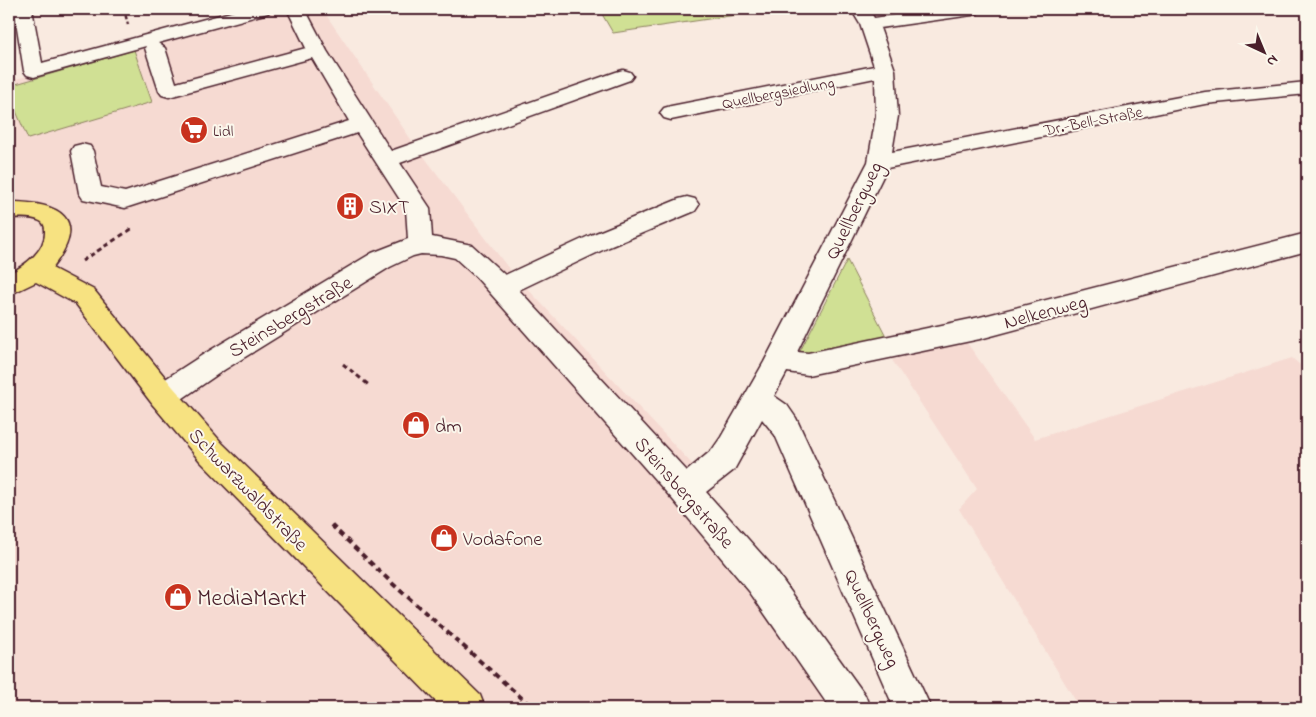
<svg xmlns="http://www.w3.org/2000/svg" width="1316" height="717" viewBox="0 0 1316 717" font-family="'Indie Flower',sans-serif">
<rect width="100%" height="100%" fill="#f9eae0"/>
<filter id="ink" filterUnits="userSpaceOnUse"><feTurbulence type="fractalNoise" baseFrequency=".02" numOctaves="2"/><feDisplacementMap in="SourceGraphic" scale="10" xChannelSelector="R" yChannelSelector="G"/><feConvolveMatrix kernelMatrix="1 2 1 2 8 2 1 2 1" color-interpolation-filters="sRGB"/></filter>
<g filter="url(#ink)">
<path fill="#f6dad2" d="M267 9H322L410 138 509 269 692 464 847 708H9V81Z
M965 340 1035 439 1292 358 1307 371V708H1080L959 509 977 489 892 360Z"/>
<path fill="#d0e094" stroke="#8d8060" d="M599 9H777L613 33Z
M134 50 152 102 28 139 9 95V86Z
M847 260 886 336 796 359Z"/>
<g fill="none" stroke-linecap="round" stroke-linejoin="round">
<g stroke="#4a1f2b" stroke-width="3">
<path id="minor" d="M14 9H32L42 63 242 9H271L268 13 158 43 165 48 176 83 306 48 287 9H305L327 51 391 151 616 72 623 70 630 72 633 76 630 80 400 163 430 208 432 237 472 245 505 275 591 235 679 199 687 197 695 199 699 205 695 211 609 247 519 290 687 471 712 450 721 437 764 362 868 162 876 116 875 78 671 120 664 118 660 113 664 108 671 106 874 66 860 24 851 9H869L874 18 936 9H981L978 13 972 15 880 28 895 70 898 116 892 152 1205 92 1307 82V94L1205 104 887 168 797 352 808 353 980 317 1307 233V251L980 339 808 375 787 372 774 396 787 405 796 418 931 708H894L775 435 762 419 734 470 706 492 773 567 865 695 870 708H830L749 591 674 501 476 277 455 258 441 255 421 254 413 256 390 267 224 370 173 405 163 408 153 405 149 396 153 387 204 354 372 253 408 239 406 209 357 133 125 208 83 199 79 193 71 151 74 146 82 144 90 146 93 151 101 187 125 192 349 121 312 58 169 97 162 95 159 91 145 48 146 46 34 77 27 75 24 71Z"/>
</g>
<g stroke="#4a1f2b" stroke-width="3">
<path id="major" d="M9 202C59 202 91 218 52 268L94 290 173 387 222 443 480 695 485 708H442L200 461 153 405 76 304 36 282 9 295V274C25 265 46 251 45 231 45 226 44 223 40 221 31 216 18 218 9 218Z"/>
</g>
<path stroke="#4a1f2b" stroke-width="2.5" stroke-dasharray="4 2.5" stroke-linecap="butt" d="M124 9 128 25
M170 9H172"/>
<path stroke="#4a1f2b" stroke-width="3" stroke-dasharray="5 4" stroke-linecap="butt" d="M82 261 133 228
M343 364 370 386"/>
<path stroke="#4a1f2b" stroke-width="4" stroke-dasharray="6 4.5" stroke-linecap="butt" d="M331 525 393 584 533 708"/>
<use href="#minor" fill="#fbf7ec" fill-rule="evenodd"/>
<use href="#major" fill="#f7e281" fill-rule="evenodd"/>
</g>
</g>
<defs>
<g id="supermarket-disc" transform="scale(1.4375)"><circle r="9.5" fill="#c8321e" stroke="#fbf7ec"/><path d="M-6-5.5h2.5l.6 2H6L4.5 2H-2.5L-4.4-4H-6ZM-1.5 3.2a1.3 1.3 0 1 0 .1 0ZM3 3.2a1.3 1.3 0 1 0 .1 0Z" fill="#fff"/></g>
<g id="building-disc" transform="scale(1.4375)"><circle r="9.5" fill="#c8321e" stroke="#fbf7ec"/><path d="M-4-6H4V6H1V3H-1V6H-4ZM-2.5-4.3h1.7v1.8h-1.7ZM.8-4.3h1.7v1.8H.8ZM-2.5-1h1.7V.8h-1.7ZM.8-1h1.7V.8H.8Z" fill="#fff"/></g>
<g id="shop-disc" transform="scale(1.4375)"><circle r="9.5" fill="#c8321e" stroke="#fbf7ec"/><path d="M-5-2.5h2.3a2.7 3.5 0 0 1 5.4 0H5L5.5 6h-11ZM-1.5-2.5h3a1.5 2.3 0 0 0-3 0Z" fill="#fff"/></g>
</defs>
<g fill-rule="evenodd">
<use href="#supermarket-disc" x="194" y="130"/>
<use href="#building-disc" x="350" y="206"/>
<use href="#shop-disc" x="416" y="425"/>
<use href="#shop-disc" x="444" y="538"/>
<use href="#shop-disc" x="178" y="597"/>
</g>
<g text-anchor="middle" stroke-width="4" stroke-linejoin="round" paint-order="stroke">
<g font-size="16" fill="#4a1f2b" stroke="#fbf7ec">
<text transform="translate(778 92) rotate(-11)" y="6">Quellbergsiedlung</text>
<text transform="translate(1093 120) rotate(-11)" y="6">Dr.-Bell-Straße</text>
</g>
<g font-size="16" fill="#4a1f2b" stroke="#fbf7ec" text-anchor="start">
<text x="213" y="136">Lidl</text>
</g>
<g font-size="20" fill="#4a1f2b" stroke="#fbf7ec" text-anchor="start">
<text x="369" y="213">SIXT</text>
<text x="435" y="432">dm</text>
<text x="463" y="545">Vodafone</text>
</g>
<g font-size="20" fill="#4a1f2b" stroke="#fbf7ec">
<text transform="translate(853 210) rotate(-64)" y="7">Quellbergweg</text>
<text transform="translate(1045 311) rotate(-15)" y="7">Nelkenweg</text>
<text transform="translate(290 316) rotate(-31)" y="7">Steinsbergstraße</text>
<text transform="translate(249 489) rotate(46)" y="7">Schwarzwaldstraße</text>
<text transform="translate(685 492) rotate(49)" y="7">Steinsbergstraße</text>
<text transform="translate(873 618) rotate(65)" y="7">Quellbergweg</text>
</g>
<g font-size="24" fill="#4a1f2b" stroke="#fbf7ec" text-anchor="start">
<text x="197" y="605">MediaMarkt</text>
</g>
</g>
<rect width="1316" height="717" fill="none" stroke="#fbf7ec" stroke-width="30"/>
<rect x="15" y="15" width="1286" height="687" fill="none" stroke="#4a1f2b" stroke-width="2" filter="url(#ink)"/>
<g transform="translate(1264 52) rotate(136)" stroke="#fbf7ec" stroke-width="4" paint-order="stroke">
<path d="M0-4L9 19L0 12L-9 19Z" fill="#4a1f2b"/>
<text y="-8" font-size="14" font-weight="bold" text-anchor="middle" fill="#4a1f2b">N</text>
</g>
</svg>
